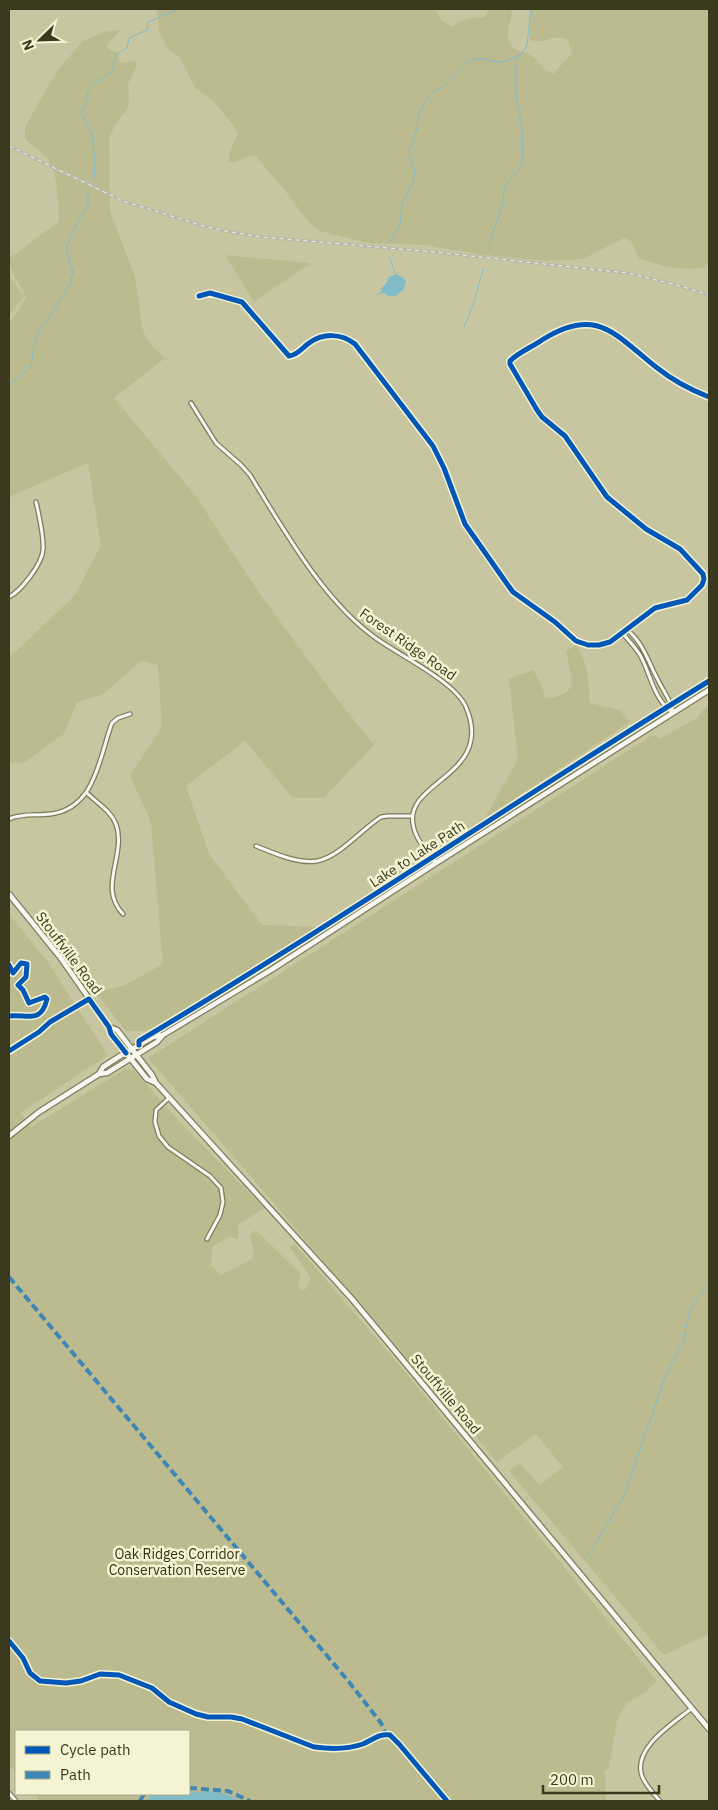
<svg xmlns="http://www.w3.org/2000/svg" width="718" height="1810" viewBox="0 0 718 1810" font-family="'IBM Plex Sans',sans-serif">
<rect width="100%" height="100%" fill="#c8c6a1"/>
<path fill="#bcbb90" d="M157 9H435L441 20 451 27 467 18 484 17 490 9H511C514 17 507 26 508 35 510 55 524 49 533 57 541 64 543 69 553 74L572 53 568 40C551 33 547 45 530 40V9H709V261L706 267C684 272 660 266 639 258L631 241 624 238 583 259 546 261 476 254 425 245 369 243 319 231 310 224 286 192 255 155C245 156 240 163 229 162V154L238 133 234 126 212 100 195 88 180 57 169 50 159 32Z
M120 30 108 44 107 47 111 51 119 52 118 60 120 63 134 61 136 62V68L128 84 129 97 128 108 115 125 109 138 110 211 135 277 142 326 146 338 153 347 165 358 114 398 195 495 260 594 335 696 374 745 324 798H293L245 741 186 786 209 854 262 925 320 927 286 946 221 989 203 998 146 1031H126L96 993 125 985 163 964 151 822 130 776 162 727 158 665 141 661 102 695 77 702 64 734 25 762 9 763V658L75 595 101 545 88 463 9 497V324L19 309 26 297C20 284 9 272 9 259L57 223 59 219C58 202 58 171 46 157 40 150 31 146 25 139V127L42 97 59 68 83 41 103 32Z
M225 255H224L311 263 254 302Z
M9 276 24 296 9 315Z
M576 645C589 664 588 681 590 703L620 710 630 722 485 818 518 759 509 679 533 670 540 681 546 698C582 695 571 678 566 651Z
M709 705V1634L664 1655 509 1471 519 1463 540 1485 563 1467 536 1434 497 1462 442 1395 438 1399 297 1230 148 1058 654 734 659 739 697 718 702 711Z
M9 914 47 961 108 1055 20 1113 31 1127 125 1069 134 1070 177 1119 264 1208 238 1225V1239L229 1237 212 1247 211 1265 221 1275 252 1259 254 1252 249 1235 256 1230 301 1274 298 1287 304 1291 311 1278 289 1246 295 1244 411 1379 657 1681 646 1692 626 1704 617 1720 609 1768 605 1771 606 1801H39L35 1794H189V1731H16V1773L9 1766Z"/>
<path fill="#81bbc8" d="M397 274 404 279 406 282 403 290 396 296H388L384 293 376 295 381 292V289L387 282 389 277Z
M189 1789 195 1793C211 1789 226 1792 240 1801H147L151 1794H189Z"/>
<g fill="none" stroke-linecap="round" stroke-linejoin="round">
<path stroke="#81bbc8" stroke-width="1" d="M94 179 95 162 92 134 81 112 85 106 88 91 95 83 112 71 116 55 127 48 129 38 147 30 148 22 178 9
M390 242 400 224 402 204 413 182 415 172 410 157 409 151 417 129 418 117 424 102 433 92 442 88 468 62 478 58 498 62 506 61 522 54 527 45 531 9
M489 250 490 241 502 207 505 186 519 170 523 160 522 128 516 95V58
M390 258 395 274
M464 327 473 305 483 270
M9 385 31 367 34 345 39 331 56 308 70 284 73 272 67 254V246L77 223 88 206V191
M584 1559 592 1549 625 1494 665 1377 683 1341 690 1310 709 1283"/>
<g stroke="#7c7b5c" stroke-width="5.5">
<path id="minor" d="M199 296 210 293 242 302 289 356C298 355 302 348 309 343 323 333 341 333 355 344L433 446 444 468 465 524 505 581 513 592 555 622 576 641 588 645H599L610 642 655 608 687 600 702 585 704 579 703 574 680 549 646 529 607 497 565 436 542 417 537 410 510 364V361C519 352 532 347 542 340 597 305 615 335 656 367 671 379 691 390 709 397
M191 403 216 443 241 465 250 475C284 530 324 602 377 639 401 656 455 682 466 707 495 775 405 781 413 824 415 839 427 851 436 863
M9 597C21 591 42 564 43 550 44 536 39 515 36 502
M626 629C644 643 648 662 658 680 663 691 671 700 673 712
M626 630 625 636C630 642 636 648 640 655 651 674 653 699 673 713
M87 793C97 803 111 811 116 824 127 855 97 887 123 914
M9 819C23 813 36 816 51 814 96 808 99 757 112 723L118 718 130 714
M256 846C274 853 297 864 317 861 339 857 362 829 381 817L388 816H412
M169 1098 156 1110 155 1122 159 1136 168 1147 210 1176 221 1188 223 1202 220 1215 207 1239
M9 1793 16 1801
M660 1801C654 1794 645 1785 642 1776 632 1748 674 1723 692 1708"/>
</g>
<g stroke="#7c7b5c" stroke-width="7">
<path id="secondary" d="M9 894 60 957 109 1027 111 1034 147 1079 156 1083
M109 1027 117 1030 152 1075 156 1083 352 1299 709 1729
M99 1074 103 1067 120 1056 153 1037 163 1035
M9 1136 39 1112 99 1074 107 1073 157 1042 163 1035 271 970 436 863 709 690"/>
</g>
<use href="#minor" stroke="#f7f6f1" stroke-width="3"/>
<use href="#secondary" stroke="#f7f6f1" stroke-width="4.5"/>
<g stroke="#b9b8af" stroke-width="3">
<path id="rail" d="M9 146 123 201 200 225 230 232 262 237 434 252 627 273 677 285 709 295"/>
</g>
<use href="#rail" stroke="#f4f4d3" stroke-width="1" stroke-dasharray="4" stroke-linecap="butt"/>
<path stroke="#3e87b4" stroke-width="4" stroke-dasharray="8 4" stroke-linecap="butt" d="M9 1277 349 1682 381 1723 386 1734
M189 1788 228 1791 250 1801
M140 1801 144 1794"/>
<g stroke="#f4f4d3" stroke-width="8">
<path id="cycleway" d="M199 296 210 293 242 302 289 356C298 355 302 348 309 343 323 333 341 333 355 344L433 446 444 468 465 524 505 581 513 592 555 622 576 641 588 645H599L610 642 655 608 687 600 702 585 704 579 703 574 680 549 646 529 607 497 565 436 542 417 537 410 510 364V361C519 352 532 347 542 340 597 305 615 335 656 367 671 379 691 390 709 397
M9 965 13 973 21 963 27 964 26 977 18 985 23 990 29 1003 45 997 47 999C41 1024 28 1014 9 1016
M139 1045V1041C332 926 518 799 709 681
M9 1051 39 1032 50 1022 89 999 109 1027 111 1034 126 1053
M9 1641 23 1658 30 1673 40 1681 66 1683 81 1681 100 1674 119 1675 152 1688 169 1702 196 1714 208 1717H231L242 1719 314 1747C329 1749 349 1749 363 1744 372 1740 380 1733 390 1735L399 1744 447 1801"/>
</g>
<use href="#cycleway" stroke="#0057b8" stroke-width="5"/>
</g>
<g text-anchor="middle" stroke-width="5" stroke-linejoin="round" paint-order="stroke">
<g font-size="14" fill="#3a391e" stroke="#f4f4d3">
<text transform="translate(408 644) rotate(35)" y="5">Forest Ridge Road</text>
<text transform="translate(417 854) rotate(-33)" y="5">Lake to Lake Path</text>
<text transform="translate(69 953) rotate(53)" y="5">Stouffville Road</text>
<text transform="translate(446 1394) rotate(50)" y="5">Stouffville Road</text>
</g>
<g font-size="14" fill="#333111" stroke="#f4f4d3">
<text x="177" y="1559">Oak Ridges Corridor<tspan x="177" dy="16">Conservation Reserve</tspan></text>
</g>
</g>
<rect width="718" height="1810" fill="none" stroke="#3a391e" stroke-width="20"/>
<rect x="15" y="1730" width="175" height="65" fill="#f4f4d3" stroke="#aaa98b"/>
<rect x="25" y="1746" width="25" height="8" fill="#0057b8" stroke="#aaa98b"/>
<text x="60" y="1755" font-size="15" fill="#3a391e">Cycle path</text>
<rect x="25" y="1771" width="25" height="8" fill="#3e87b4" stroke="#aaa98b"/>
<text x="60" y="1780" font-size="15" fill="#3a391e">Path</text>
<g transform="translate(40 40) rotate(247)" stroke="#f4f4d3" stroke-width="4" paint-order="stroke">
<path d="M0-4L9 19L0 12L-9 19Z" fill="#3a391e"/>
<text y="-8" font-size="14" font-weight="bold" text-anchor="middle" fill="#3a391e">N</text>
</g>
<path d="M543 1785v8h116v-8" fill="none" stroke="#3a391e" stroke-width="2.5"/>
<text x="550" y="1785" font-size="15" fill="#3a391e" stroke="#f4f4d3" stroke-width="4" paint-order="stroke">200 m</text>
</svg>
